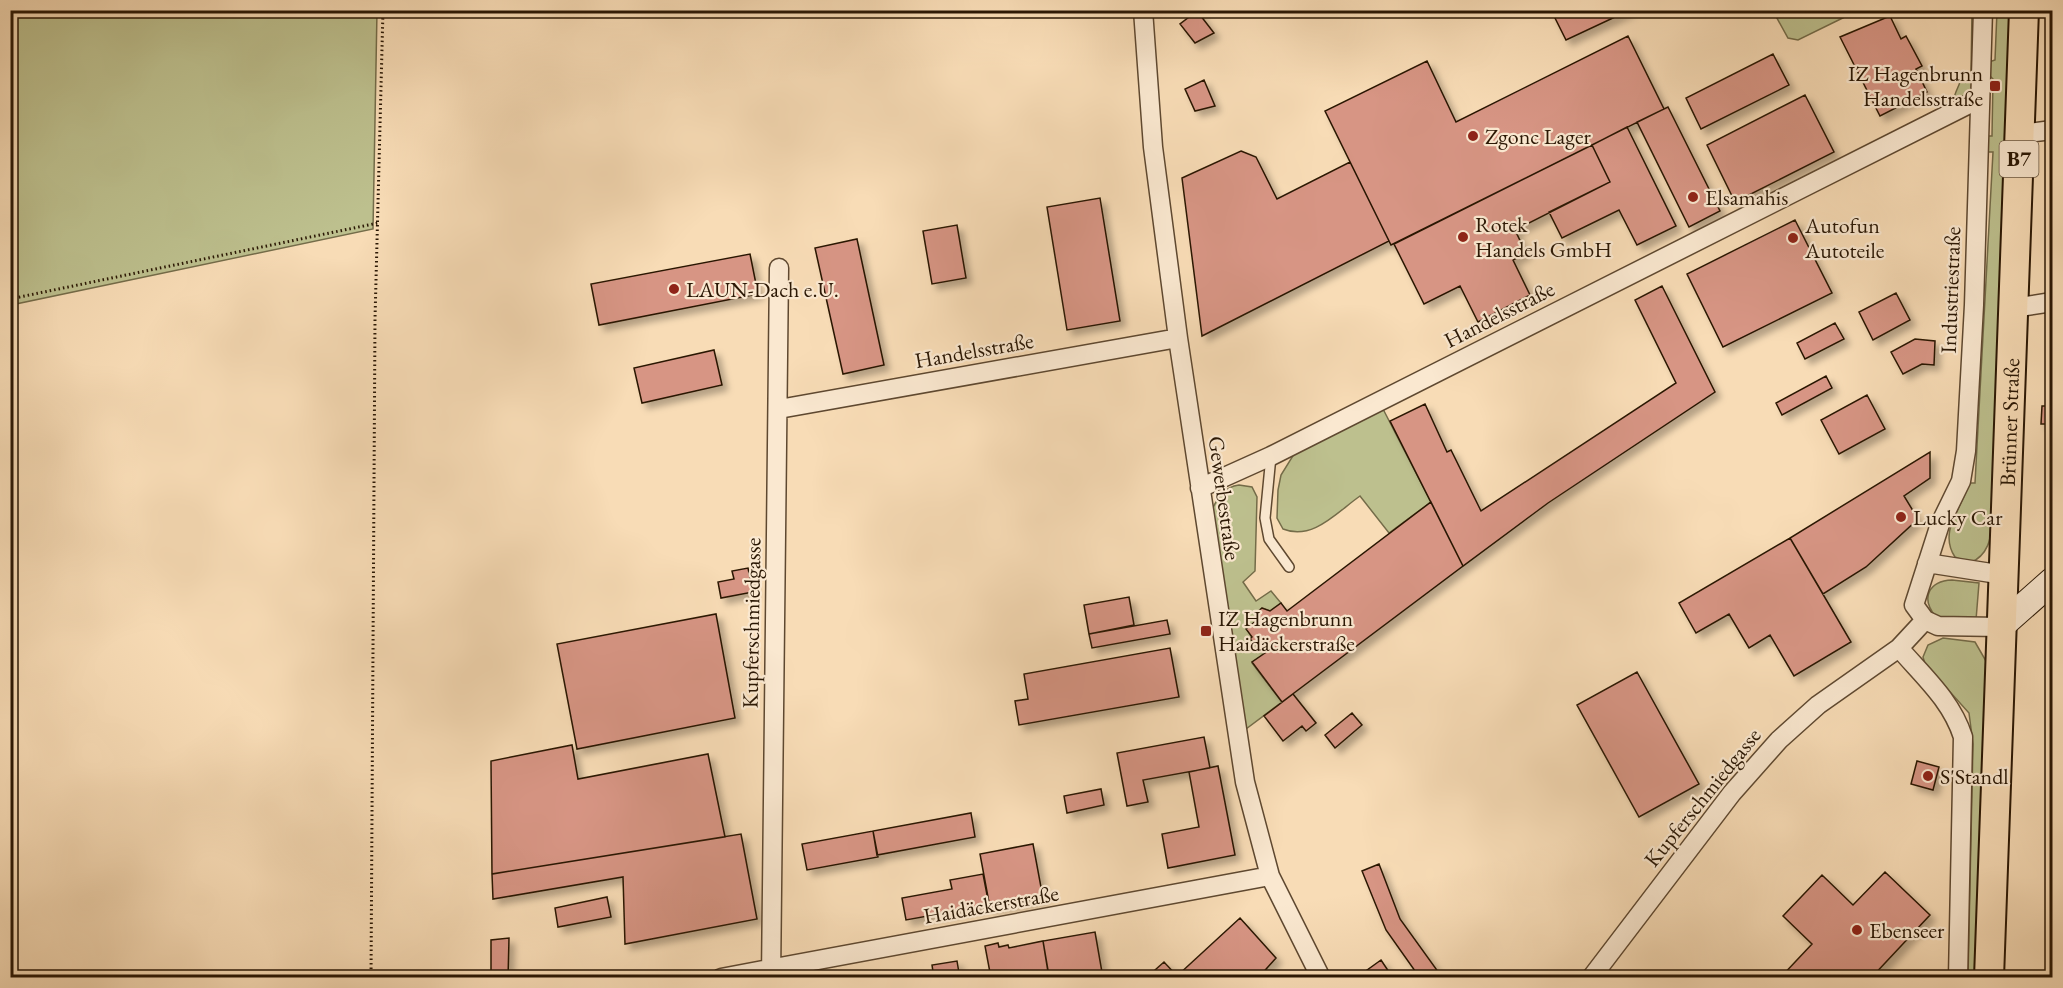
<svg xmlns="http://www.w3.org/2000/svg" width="2063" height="988" viewBox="0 0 2063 988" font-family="'EB Garamond',serif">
<defs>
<filter id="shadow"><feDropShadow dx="5.5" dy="5.5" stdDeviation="3" flood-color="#0004"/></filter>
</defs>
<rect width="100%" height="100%" fill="#f8dcb6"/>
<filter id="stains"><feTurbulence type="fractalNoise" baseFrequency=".00333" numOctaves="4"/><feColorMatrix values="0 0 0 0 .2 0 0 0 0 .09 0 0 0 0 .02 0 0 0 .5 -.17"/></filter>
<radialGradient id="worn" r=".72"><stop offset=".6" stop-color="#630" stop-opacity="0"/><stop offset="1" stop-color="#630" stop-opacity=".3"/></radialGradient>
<path fill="#bdc08e" stroke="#746c49" stroke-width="1.5" d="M10 11H377L373 229 11 305Z
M1773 11H1857L1798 40 1788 38Z
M1972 11H1975L1973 89 1968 95 1954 101C1953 93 1962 83 1962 74L1971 73Z
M1997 11H2011L1994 514C1991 534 1991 554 1970 563L1955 557C1938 531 1962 508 1969 483H1975L1993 152H1987L1988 136H1992L1993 79 1990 76 1989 62 1995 60Z
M1383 409 1431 502 1389 533 1360 496C1337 512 1313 541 1283 529L1277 518 1278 490 1281 475 1294 454Z
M1239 485 1252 487 1257 497 1255 571 1243 582 1256 601 1271 591 1281 603 1270 611 1262 608 1256 615 1257 620 1251 639 1265 653 1252 663 1282 702 1246 729 1211 512C1217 498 1224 487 1239 485Z
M1952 580 1979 583 1976 620 1936 617C1920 598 1929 581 1952 580Z
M1943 638 1975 642 1986 661 1987 676 1978 977H1968L1973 744 1969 713 1925 664 1923 657 1928 645Z"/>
<path fill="#d79584" stroke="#2a1704" stroke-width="1.5" filter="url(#shadow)" d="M1551 10H1630L1566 40Z
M1197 11 1214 33 1195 43 1180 24Z
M1890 16 1901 39 1906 36 1922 66 1916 69 1927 92 1880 116 1840 37Z
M1628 36 1664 109 1391 245 1325 111 1427 61 1456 122Z
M1773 54 1789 85 1701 129 1686 98Z
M1204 80 1215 106 1195 111 1185 89Z
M1805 95 1834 152 1735 202 1707 145Z
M1668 107 1720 211 1689 227 1637 122Z
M1627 127 1676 226 1637 245 1619 210 1562 238 1549 212 1610 182 1592 145Z
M1592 145 1610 182 1515 230 1526 253 1513 260 1530 295 1478 322 1460 286 1424 304 1394 244Z
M1241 151 1256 157 1277 199 1350 162 1389 241 1202 336 1182 178Z
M1100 198 1120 321 1067 330 1047 207Z
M1795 220 1832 293 1723 347 1687 274Z
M957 225 966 278 932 284 923 231Z
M857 239 884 365 843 374 815 248Z
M750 254 758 294 599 325 591 284Z
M1662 286 1715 392 1548 503 1463 566 1390 421 1425 404 1447 452 1451 450 1481 511 1676 383 1635 300Z
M1896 293 1910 320 1873 340 1859 312Z
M1835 323 1844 339 1805 359 1797 343Z
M1915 339 1935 341 1934 365 1922 364 1903 374 1891 352Z
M714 350 722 385 642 403 634 368Z
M1826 376 1832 388 1782 415 1776 403Z
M1867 395 1885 429 1839 454 1821 420Z
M2042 406H2052V429V424H2041Z
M1930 452V478L1904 496 1918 519 1866 567 1823 594 1790 538Z
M2049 489H2052V519H2048Z
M1431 502 1463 566 1282 702 1252 662 1265 653 1250 639 1252 637 1246 629 1257 620V612L1262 608 1270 611 1281 603 1287 611Z
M1790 538 1851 642 1794 676 1770 635 1749 648 1729 614 1696 633 1679 603Z
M748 568 753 592 721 598 718 582 734 579 732 571Z
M1129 597 1134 625 1089 634 1084 605Z
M716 614 735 718 577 749 557 644Z
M1167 620 1170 634 1092 648 1089 634Z
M1170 648 1179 697 1019 725 1015 701 1028 699 1024 674Z
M1637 672 1699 784 1639 817 1577 705Z
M1293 694 1316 723 1306 731 1302 726 1283 741 1264 716Z
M1352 713 1362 725 1335 748 1325 735Z
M1204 737 1210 768 1143 780 1148 802 1127 806 1117 753Z
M572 745 578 779 708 754 725 837 492 874 491 761Z
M1917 761 1939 767 1933 790 1911 784Z
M1218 766 1235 855 1168 868 1162 834 1199 827 1189 772Z
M1101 789 1104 805 1067 813 1064 796Z
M971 813 975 837 877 855 873 831Z
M873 831 878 857 807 870 802 844Z
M741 834 757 919 625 944 623 877 493 899 492 874Z
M1033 844 1043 898 990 908 980 854Z
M1379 864 1400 919 1439 973 1432 978H1420L1386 930 1362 871Z
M1885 872 1930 915 1871 978H1780L1812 944 1783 916 1822 875 1853 905Z
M983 874 989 905 906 920 902 898 952 889 950 880Z
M607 897 611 917 558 927 555 908Z
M1240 918 1276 958 1258 978H1146L1164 962 1177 976Z
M1095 932 1103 978H1049L1043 941Z
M509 938 508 978H491V940Z
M1043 941 1049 976 991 978 985 946 998 943 999 947 1008 945 1009 948Z
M1381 960 1393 978H1356Z
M957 961 959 973 967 972 968 978H934L932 965Z"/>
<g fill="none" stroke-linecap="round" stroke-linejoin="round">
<g stroke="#5e4830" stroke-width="12">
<path id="lane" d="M1271 456 1265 518 1269 539 1289 567"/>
</g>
<g stroke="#5e4830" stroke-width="21">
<path id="street" d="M1143 10 1153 147 1178 338 1245 782 1270 876 1321 978
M1983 10 1974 305 1966 451 1961 481 1940 524 1914 605 1925 620 1938 626 2000 627
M2020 134 2052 130
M2013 308 2052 302
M779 409 1178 338
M1200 488 1271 456 1979 99
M1927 563 2004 575
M1899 648C1924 677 1951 700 1963 737L1958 978
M721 978 1270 876
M771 978 779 268
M1591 978 1732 793 1779 740 1818 705 1899 648 1925 620"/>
</g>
<g stroke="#2a1704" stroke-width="28">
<path id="secondary" d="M2000 627 2052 581"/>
</g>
<g stroke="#2a1704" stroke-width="32">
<g id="primary">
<path id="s1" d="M1989 978 2024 10"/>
</g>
</g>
<path stroke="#2a1704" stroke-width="3" stroke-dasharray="1.5 3" stroke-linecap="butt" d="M10 299 378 223
M371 978 375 319 383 10"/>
<use href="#lane" stroke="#fae8d0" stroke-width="9"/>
<use href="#street" stroke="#fae8d0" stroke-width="18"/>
<use href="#secondary" stroke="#fae8d0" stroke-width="26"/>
<use href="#primary" stroke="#f8dcb6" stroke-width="28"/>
</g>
<g fill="#8f2418" stroke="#fae8d0" stroke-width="2">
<rect x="1989" y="80" width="12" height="12" rx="3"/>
<circle cx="1473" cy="136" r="6"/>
<circle cx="1693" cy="197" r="6"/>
<circle cx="1463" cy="237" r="6"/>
<circle cx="1793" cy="238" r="6"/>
<circle cx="674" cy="289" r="6"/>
<circle cx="1901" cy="517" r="6"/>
<rect x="1200" y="625" width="12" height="12" rx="3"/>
<circle cx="1928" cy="776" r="6"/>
<circle cx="1857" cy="930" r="6"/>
</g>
<g text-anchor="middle" stroke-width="4.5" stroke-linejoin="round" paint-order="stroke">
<rect fill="#fae8d0" stroke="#685641" stroke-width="1.5" x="1999.5" y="141" width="39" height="36" rx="4.5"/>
<g font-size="21" font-weight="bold" fill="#2a1704">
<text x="2019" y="166">B7</text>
</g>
<g font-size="22" fill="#2a1704" stroke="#fae8d0" text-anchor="start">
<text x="1983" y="81" text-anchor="end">IZ Hagenbrunn<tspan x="1983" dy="25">Handelsstraße</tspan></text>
<text x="1485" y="144">Zgonc Lager</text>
<text x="1705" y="205">Elsamahis</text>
<text x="1475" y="232">Rotek<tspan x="1475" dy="25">Handels GmbH</tspan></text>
<text x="1805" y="233">Autofun<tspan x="1805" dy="25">Autoteile</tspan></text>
<text x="686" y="297">LAUN-Dach e.U.</text>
<text x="1913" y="525">Lucky Car</text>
<text x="1218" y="626">IZ Hagenbrunn<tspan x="1218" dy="25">Haidäckerstraße</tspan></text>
<text x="1940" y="784">S'Standl</text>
<text x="1869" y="938">Ebenseer</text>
</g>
<g font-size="22" fill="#2a1704" stroke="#fae8d0">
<text transform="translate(1950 290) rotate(-88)" y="8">Industriestraße</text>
<text transform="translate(1499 314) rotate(-27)" y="8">Handelsstraße</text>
<text transform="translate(974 350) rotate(-10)" y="8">Handelsstraße</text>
<text dy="8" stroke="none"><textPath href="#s1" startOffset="556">Brünner Straße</textPath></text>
<text transform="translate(1225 498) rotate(82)" y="8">Gewerbestraße</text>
<text transform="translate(751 623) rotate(-89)" y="8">Kupferschmiedgasse</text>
<text transform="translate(1702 797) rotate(-51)" y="8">Kupferschmiedgasse</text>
<text transform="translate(991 904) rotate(-10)" y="8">Haidäckerstraße</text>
</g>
</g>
<rect width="2063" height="988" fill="none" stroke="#f8dcb6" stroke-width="36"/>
<rect x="12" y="12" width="2039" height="964" fill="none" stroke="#2a1704" stroke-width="3"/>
<rect x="18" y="18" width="2027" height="952" fill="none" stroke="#2a1704" stroke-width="1.5"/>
<rect width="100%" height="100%" filter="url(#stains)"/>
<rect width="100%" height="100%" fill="url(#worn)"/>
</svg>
